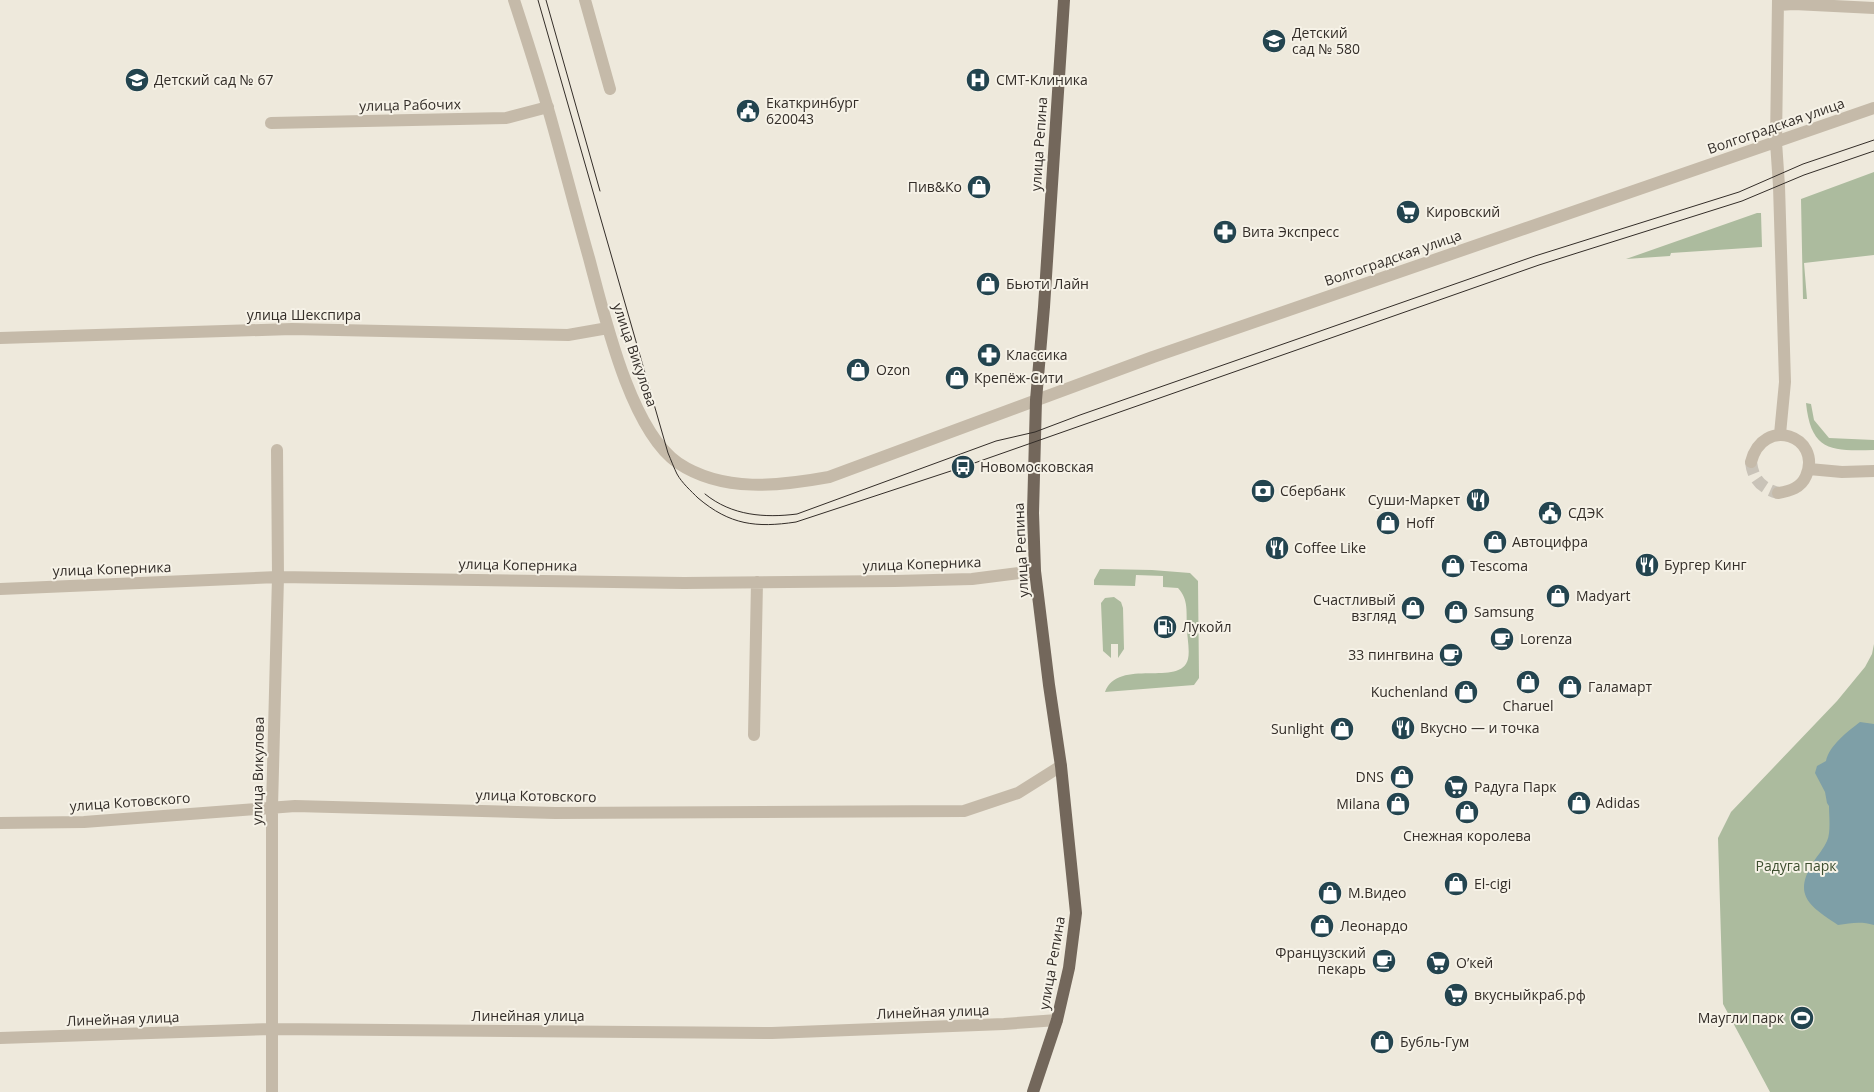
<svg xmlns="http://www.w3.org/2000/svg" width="1874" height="1092" viewBox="0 0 1874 1092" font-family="'Open Sans',sans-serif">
<rect width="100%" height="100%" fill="#eee9dc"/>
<path fill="#acbb9e" d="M1874 172V255L1804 263 1807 299H1803L1801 199Z
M1757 213H1761L1762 247 1671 253 1670 256 1626 259Z
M1806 403 1811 404 1814 420 1829 438 1874 440V450C1832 451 1811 452 1806 403Z
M1100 569 1152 570 1190 573 1198 581 1199 678 1194 685 1105 692C1118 657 1181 688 1188 659 1190 650 1187 637 1187 628 1186 612 1189 600 1178 588L1163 587V576L1136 575 1135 586 1094 585V580Z
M1114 597 1121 602 1123 608 1124 649 1118 658V644H1111V658L1103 651 1101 603 1105 598Z
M1874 644V1092H1770L1723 1004 1718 838 1731 812 1837 701 1865 667 1872 654Z"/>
<path fill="#7e9fa7" d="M1860 722 1874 724V925C1861 921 1851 923 1838 925 1809 906 1792 895 1814 861 1818 855 1824 848 1827 841 1831 832 1829 816 1829 806L1827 803 1825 792 1815 773 1817 766 1826 761C1829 746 1848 731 1860 722Z"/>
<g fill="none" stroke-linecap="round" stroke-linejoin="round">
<path stroke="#c9c3b8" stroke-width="12" stroke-dasharray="12 6" stroke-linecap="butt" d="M1751 462C1753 479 1761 488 1778 493"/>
<path stroke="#c5baa9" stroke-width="12" d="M514 0C528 43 542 86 554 130 566 173 577 216 589 258 604 314 630 430 678 463 723 493 780 486 829 477L1153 357 1874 108
M585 0 610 89
M1778 0 1776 142 1779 186 1785 382 1780 434
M1778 5 1794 4 1874 8
M271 123 506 118 548 107
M0 338 292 329 568 335 608 328
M1751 462C1763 415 1823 436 1806 476 1801 488 1790 491 1778 493
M1809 469 1842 472 1874 471
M0 589 278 577 684 583 895 581 972 579 1035 571
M754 735 757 582
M0 823 84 822 295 806 555 813 964 811 1018 793 1061 766
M0 1038 272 1029 772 1033 1004 1024 1057 1020
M272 1092V807L278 577 277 450"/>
<path stroke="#73675b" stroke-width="12" d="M1033 1092 1057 1020 1069 968 1076 913 1061 766 1049 685 1035 571 1033 513 1036 400 1044 307 1064 0"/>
<path stroke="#332d28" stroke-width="1" d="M538 0 668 453C671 460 674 468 677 474 682 483 691 491 698 498 730 525 756 528 796 522L963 467 1539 265 1742 201 1804 175 1874 151
M546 0 600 191
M705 494C732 516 765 518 797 514L996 441 1035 432 1080 415 1535 256 1739 192 1803 164 1874 140"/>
</g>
<defs>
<g id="school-disc" transform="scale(1.25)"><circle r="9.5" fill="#23444f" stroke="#f6f2e7"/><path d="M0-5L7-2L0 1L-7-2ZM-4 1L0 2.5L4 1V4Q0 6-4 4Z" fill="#fff"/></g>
<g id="hospital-disc" transform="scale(1.25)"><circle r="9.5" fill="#23444f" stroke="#f6f2e7"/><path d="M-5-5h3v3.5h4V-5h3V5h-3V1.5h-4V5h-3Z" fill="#fff"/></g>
<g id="civic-disc" transform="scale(1.25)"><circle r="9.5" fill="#23444f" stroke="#f6f2e7"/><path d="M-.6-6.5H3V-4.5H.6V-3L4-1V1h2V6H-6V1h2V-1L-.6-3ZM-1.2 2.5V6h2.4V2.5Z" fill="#fff"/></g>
<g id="shop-disc" transform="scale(1.25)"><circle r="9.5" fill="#23444f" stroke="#f6f2e7"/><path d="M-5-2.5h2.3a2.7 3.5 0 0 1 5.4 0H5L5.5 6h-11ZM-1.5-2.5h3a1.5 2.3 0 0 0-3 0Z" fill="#fff"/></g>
<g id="supermarket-disc" transform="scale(1.25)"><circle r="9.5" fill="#23444f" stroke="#f6f2e7"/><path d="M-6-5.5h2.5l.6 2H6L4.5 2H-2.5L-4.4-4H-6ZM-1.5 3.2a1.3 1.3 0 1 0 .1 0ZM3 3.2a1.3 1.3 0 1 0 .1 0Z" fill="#fff"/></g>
<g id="pharmacy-disc" transform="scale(1.25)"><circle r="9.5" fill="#23444f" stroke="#f6f2e7"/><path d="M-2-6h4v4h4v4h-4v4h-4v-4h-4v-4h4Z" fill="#fff"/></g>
<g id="bus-disc" transform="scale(1.25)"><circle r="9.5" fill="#23444f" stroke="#f6f2e7"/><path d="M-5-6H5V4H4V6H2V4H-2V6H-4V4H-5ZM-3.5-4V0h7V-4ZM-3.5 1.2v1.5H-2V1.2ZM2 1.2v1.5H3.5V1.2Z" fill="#fff"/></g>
<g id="bank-disc" transform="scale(1.25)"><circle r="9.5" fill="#23444f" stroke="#f6f2e7"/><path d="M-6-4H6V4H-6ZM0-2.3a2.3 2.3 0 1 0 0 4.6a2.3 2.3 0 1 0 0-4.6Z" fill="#fff"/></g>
<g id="restaurant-disc" transform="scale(1.25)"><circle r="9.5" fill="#23444f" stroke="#f6f2e7"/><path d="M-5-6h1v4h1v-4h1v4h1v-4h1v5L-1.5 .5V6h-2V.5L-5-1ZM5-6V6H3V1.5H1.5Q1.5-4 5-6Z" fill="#fff"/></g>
<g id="fuel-disc" transform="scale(1.25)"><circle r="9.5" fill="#23444f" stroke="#f6f2e7"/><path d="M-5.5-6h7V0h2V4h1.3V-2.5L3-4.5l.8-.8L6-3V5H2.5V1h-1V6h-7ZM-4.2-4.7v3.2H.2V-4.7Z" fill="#fff"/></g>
<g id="cafe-disc" transform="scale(1.25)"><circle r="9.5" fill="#23444f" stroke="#f6f2e7"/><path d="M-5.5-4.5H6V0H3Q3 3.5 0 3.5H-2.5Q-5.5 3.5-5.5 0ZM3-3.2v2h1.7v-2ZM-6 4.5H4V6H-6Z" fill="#fff"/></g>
<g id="stadium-disc" transform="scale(1.25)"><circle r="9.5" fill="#23444f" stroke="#f6f2e7"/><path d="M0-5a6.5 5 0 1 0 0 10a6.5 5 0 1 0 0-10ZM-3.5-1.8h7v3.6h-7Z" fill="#fff"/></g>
</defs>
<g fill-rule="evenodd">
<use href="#school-disc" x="1274" y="41"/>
<use href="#school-disc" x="137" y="80"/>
<use href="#hospital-disc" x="978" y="80"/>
<use href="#civic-disc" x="748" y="111"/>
<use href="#shop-disc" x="979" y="187"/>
<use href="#supermarket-disc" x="1408" y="212"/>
<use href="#pharmacy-disc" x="1225" y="232"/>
<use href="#shop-disc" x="988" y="284"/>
<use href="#pharmacy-disc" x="989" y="355"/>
<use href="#shop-disc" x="858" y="370"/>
<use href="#shop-disc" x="957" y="378"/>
<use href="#bus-disc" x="963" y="467"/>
<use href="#bank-disc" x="1263" y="491"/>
<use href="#restaurant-disc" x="1478" y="500"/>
<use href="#civic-disc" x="1550" y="513"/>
<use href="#shop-disc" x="1388" y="523"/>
<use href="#shop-disc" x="1495" y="542"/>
<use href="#restaurant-disc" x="1277" y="548"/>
<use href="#restaurant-disc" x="1647" y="565"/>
<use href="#shop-disc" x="1453" y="566"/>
<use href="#shop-disc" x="1558" y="596"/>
<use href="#shop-disc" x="1413" y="608"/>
<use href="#shop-disc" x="1456" y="612"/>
<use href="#fuel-disc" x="1165" y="627"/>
<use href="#cafe-disc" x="1502" y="639"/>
<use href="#cafe-disc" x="1451" y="655"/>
<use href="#shop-disc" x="1528" y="682"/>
<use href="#shop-disc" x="1570" y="687"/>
<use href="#shop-disc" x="1466" y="692"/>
<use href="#restaurant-disc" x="1403" y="728"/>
<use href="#shop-disc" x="1342" y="729"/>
<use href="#shop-disc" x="1402" y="777"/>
<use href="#supermarket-disc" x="1456" y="787"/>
<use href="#shop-disc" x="1579" y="803"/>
<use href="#shop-disc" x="1398" y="804"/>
<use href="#shop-disc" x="1467" y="812"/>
<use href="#shop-disc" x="1456" y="884"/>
<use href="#shop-disc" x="1330" y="893"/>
<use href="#shop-disc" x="1322" y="926"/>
<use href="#cafe-disc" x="1384" y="961"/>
<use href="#supermarket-disc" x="1438" y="963"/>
<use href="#supermarket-disc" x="1456" y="995"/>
<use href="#stadium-disc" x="1802" y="1018"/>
<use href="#shop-disc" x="1382" y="1042"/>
</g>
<g text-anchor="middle" stroke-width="4" stroke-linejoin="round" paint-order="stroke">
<g font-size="14" fill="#332d28" stroke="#f6f2e7" text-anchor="start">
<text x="1292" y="38">Детский<tspan x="1292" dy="16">сад № 580</tspan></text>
<text x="154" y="85">Детский сад № 67</text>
<text x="996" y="85">СМТ-Клиника</text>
<text x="766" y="108">Екаткринбург<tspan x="766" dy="16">620043</tspan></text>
<text x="962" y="192" text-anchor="end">Пив&amp;Ко</text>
<text x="1426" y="217">Кировский</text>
<text x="1242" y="237">Вита Экспресс</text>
<text x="1006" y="289">Бьюти Лайн</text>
<text x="1006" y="360">Классика</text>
<text x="876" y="375">Ozon</text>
<text x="974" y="383">Крепёж-Сити</text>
<text x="980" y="472">Новомосковская</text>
<text x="1280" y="496">Сбербанк</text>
<text x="1460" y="505" text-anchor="end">Суши-Маркет</text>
<text x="1568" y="518">СДЭК</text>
<text x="1406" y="528">Hoff</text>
<text x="1512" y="547">Автоцифра</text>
<text x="1294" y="553">Coffee Like</text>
<text x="1664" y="570">Бургер Кинг</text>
<text x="1470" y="571">Tescoma</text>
<text x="1576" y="601">Madyart</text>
<text x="1396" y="605" text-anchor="end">Счастливый<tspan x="1396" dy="16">взгляд</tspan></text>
<text x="1474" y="617">Samsung</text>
<text x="1182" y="632">Лукойл</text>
<text x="1520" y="644">Lorenza</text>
<text x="1434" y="660" text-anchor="end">33 пингвина</text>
<text x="1588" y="692">Галамарт</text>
<text x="1448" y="697" text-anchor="end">Kuchenland</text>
<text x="1528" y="711" text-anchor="middle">Charuel</text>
<text x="1420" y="733">Вкусно — и точка</text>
<text x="1324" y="734" text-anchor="end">Sunlight</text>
<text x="1384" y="782" text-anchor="end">DNS</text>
<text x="1474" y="792">Радуга Парк</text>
<text x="1596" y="808">Adidas</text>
<text x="1380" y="809" text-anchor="end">Milana</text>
<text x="1467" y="841" text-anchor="middle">Снежная королева</text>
<text x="1474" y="889">El-cigi</text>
<text x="1348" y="898">М.Видео</text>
<text x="1340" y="931">Леонардо</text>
<text x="1366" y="958" text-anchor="end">Французский<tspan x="1366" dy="16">пекарь</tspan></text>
<text x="1456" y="968">О’кей</text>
<text x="1474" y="1000">вкусныйкраб.рф</text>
<text x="1784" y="1023" text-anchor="end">Маугли парк</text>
<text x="1400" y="1047">Бубль-Гум</text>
</g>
<g font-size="14" fill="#332d28" stroke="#f6f2e7">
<text transform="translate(410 105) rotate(-1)" y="5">улица Рабочих</text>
<text transform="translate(1776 126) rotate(-19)" y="5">Волгоградская улица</text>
<text transform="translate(1039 144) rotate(-86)" y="5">улица Репина</text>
<text transform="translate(1393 258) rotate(-19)" y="5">Волгоградская улица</text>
<text x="304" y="320">улица Шекспира</text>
<text transform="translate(635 355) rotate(71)" y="5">улица Викулова</text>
<text transform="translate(1021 550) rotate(-93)" y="5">улица Репина</text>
<text transform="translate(922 564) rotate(-2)" y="5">улица Коперника</text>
<text transform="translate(518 565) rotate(1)" y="5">улица Коперника</text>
<text transform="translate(112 569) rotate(-2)" y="5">улица Коперника</text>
<text transform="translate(258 771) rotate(-89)" y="5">улица Викулова</text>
<text transform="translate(536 796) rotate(1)" y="5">улица Котовского</text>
<text transform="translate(130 802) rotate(-4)" y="5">улица Котовского</text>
<text transform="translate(1052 963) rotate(-80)" y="5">улица Репина</text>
<text transform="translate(933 1012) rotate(-2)" y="5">Линейная улица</text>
<text x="528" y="1021">Линейная улица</text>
<text transform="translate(123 1019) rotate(-2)" y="5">Линейная улица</text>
</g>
<g font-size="14" fill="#3d4e2f" stroke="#f6f2e7">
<text x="1796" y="871">Радуга парк</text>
</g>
</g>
</svg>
